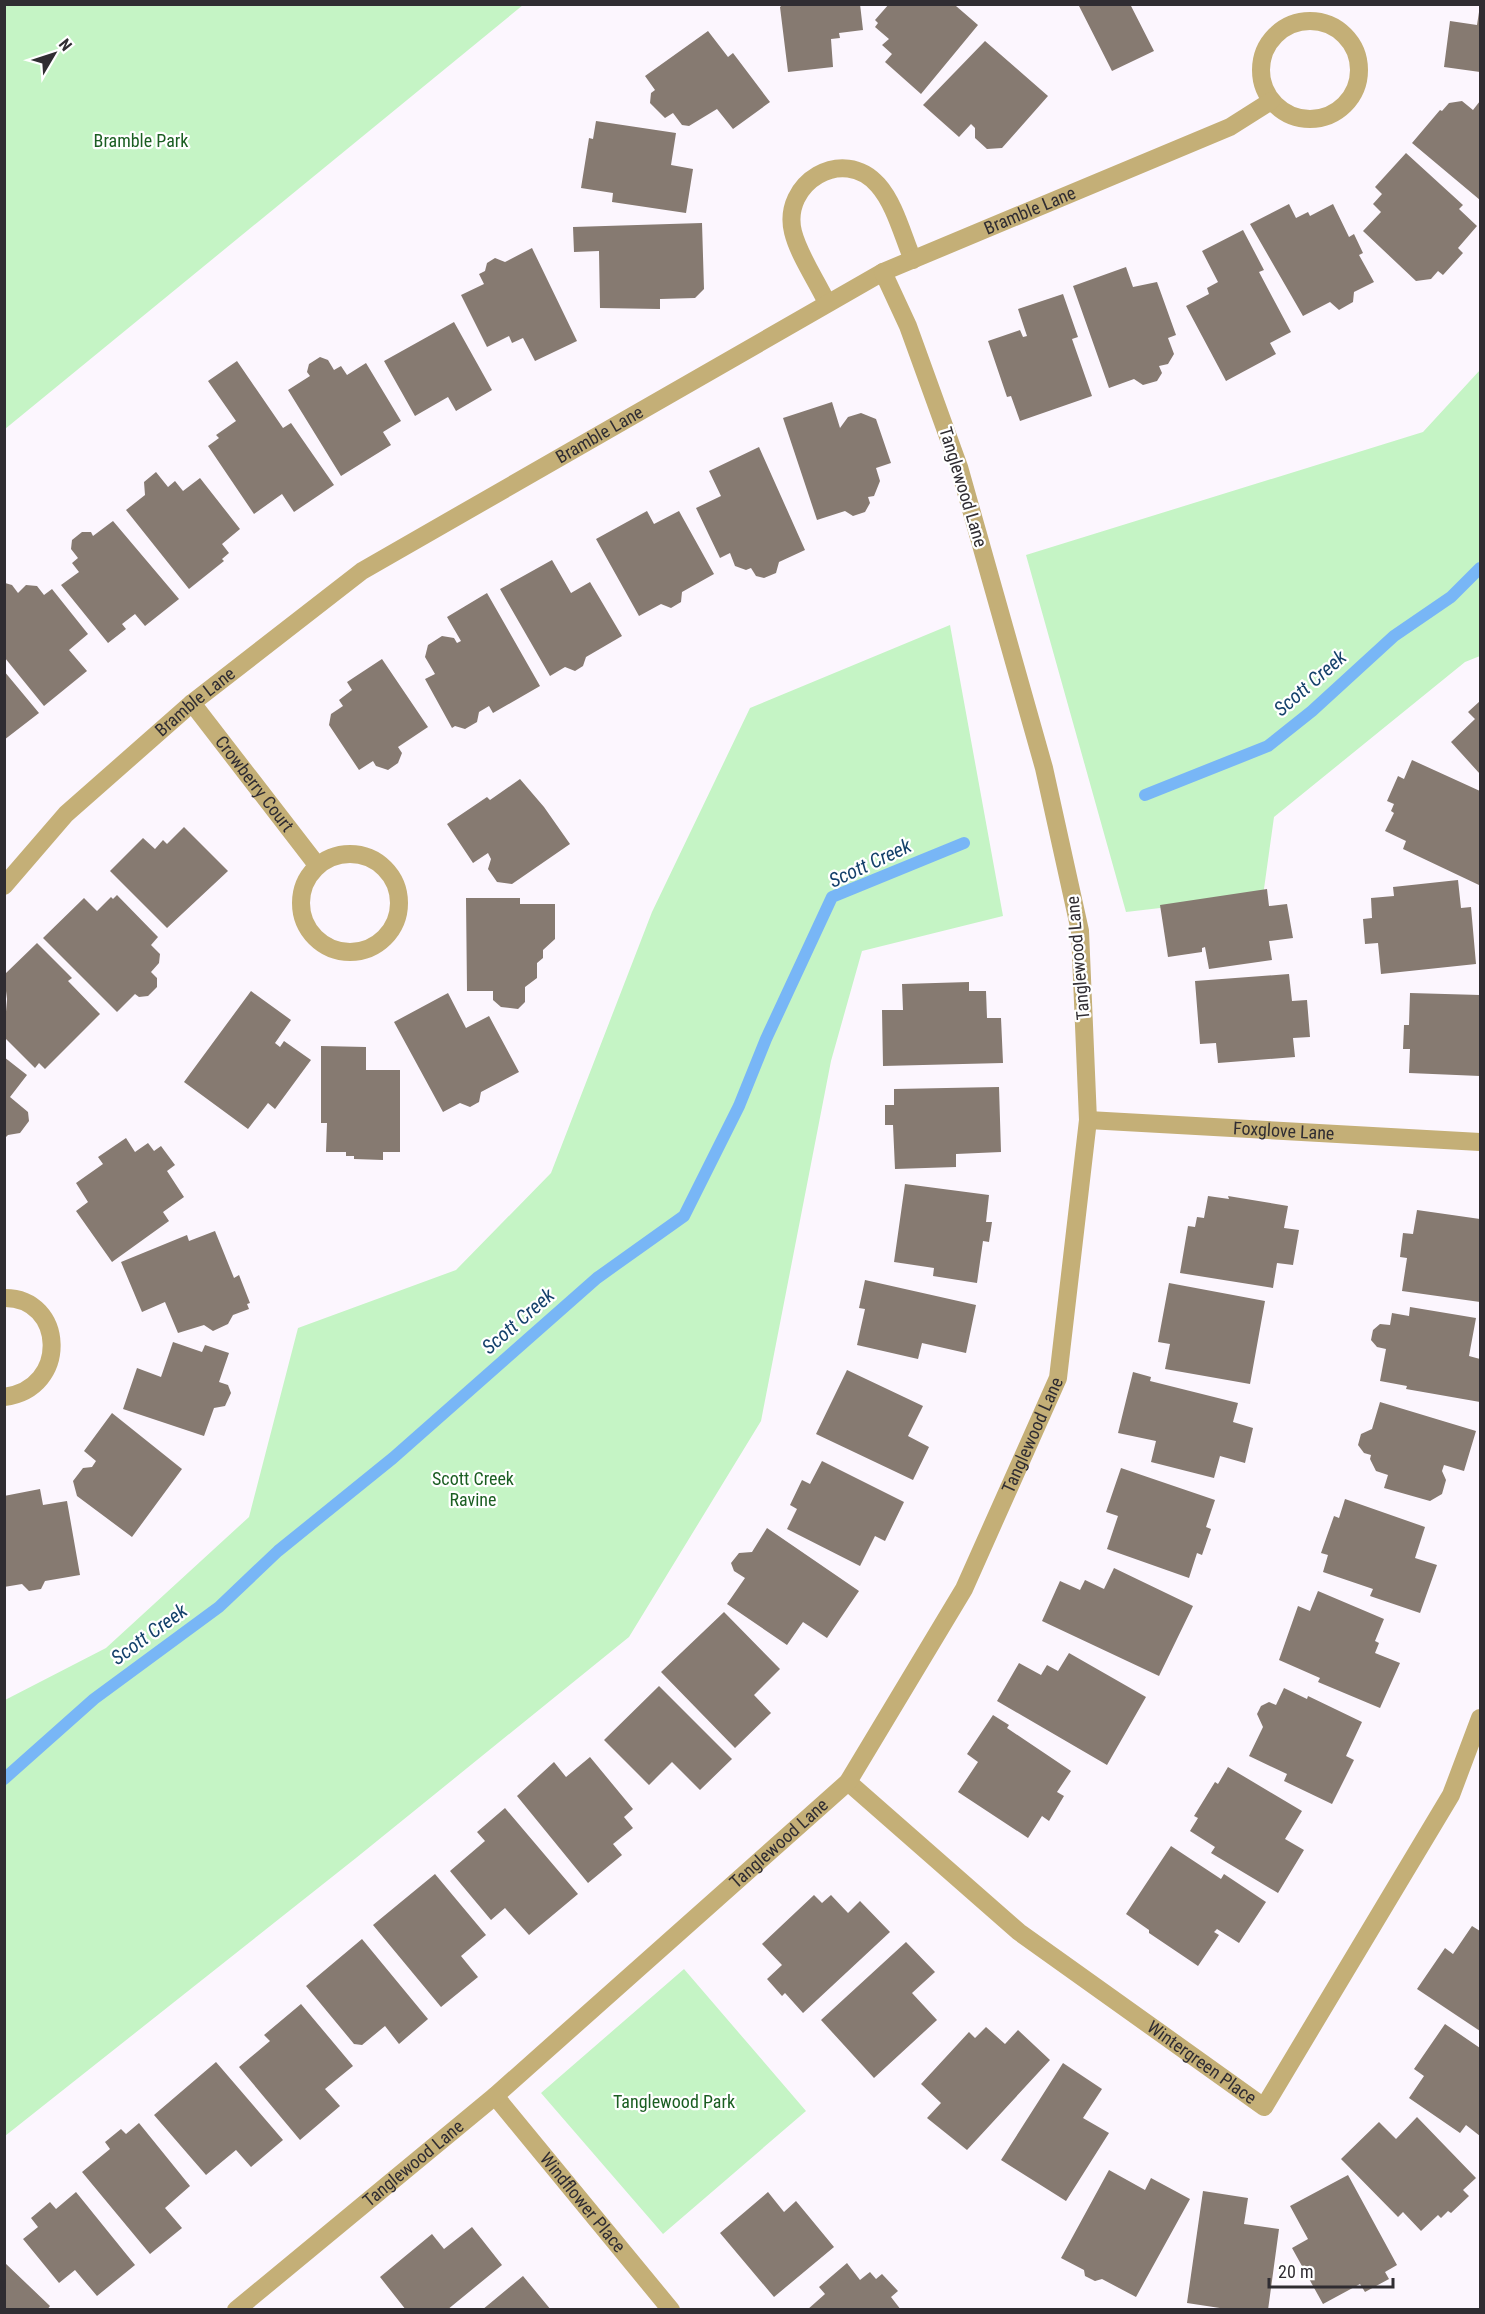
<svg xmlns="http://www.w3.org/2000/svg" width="1485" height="2314" viewBox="0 0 1485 2314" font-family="'Roboto Condensed',sans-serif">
<rect width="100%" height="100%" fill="#fcf6fe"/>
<path fill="#c5f4c5" d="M5 4H523V5L5 429Z
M1480 370V656L1465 662 1274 817 1263 896 1126 912 1026 555 1423 432Z
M950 625 1003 916 862 951 831 1061 761 1421 629 1637 356 1858 5 2136V1700L106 1648 249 1517 298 1328 456 1270 551 1173 652 912 750 708Z
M684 1969 806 2111 663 2234 541 2093Z"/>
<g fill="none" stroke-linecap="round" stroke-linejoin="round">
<path stroke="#78b6f6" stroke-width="12" d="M1145 795 1268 746 1312 711 1394 636 1451 597 1480 568
M4 1779 94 1699 219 1607 278 1551 393 1458 597 1278 684 1216 739 1106 766 1039 832 897 964 843"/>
</g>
<path fill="#867a71" d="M783 4H860L863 30 839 33 840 38 831 39 833 67 788 72 780 7Z
M889 4H958L956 6 978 25 921 94 885 62 892 54 882 45 889 39 875 27 878 23 875 20Z
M1078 4H1130L1154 51 1112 71Z
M1479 12 1480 72 1444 67 1450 21 1477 25Z
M708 31 728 57 733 53 770 102 733 129 717 109 689 126 682 125 673 113 665 118 650 103 651 93 655 90 645 76Z
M985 41 1048 96 1002 148 987 149 975 138V128L971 124 959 137 923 105Z
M1462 101 1473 110 1480 101V200L1412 143 1440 110 1442 111 1449 103Z
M596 121 676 133 671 165 693 169 686 213 612 202 613 193 581 188 589 138 593 139Z
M1406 153 1463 205 1459 209 1477 226 1458 248 1463 253 1443 275 1438 271 1431 279 1416 281 1363 231 1381 212 1373 204 1382 194 1375 187Z
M1289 204 1296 218 1308 212 1310 216 1333 204 1349 237 1354 234 1363 253 1359 255 1374 282 1354 292 1353 302 1339 310 1330 302 1303 316 1250 224Z
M702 223 704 289 695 298 660 299V309L600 308 599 251 574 252 573 227Z
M1243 230 1264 270 1259 272 1291 332 1270 343 1276 354 1226 381 1186 306 1209 294 1207 288 1218 282 1202 251Z
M532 248 577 341 535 361 523 338 512 343 509 336 487 347 461 295 484 284 479 274 485 271 487 263 495 258 505 262Z
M1126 267 1133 287 1157 282 1176 335 1168 338 1174 354 1168 364 1159 366 1162 373 1157 381 1143 385 1134 379 1109 388 1073 286Z
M1063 294 1078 337 1072 339 1092 396 1020 421 1011 396 1007 397 988 341 1020 330 1023 337 1027 336 1018 309Z
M454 322 492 390 456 411 448 397 415 416 384 361Z
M320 357 328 360 334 370 341 366 347 375 366 363 401 421 383 432 391 445 341 476 288 390 310 376 307 372 309 364Z
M237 361 283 428 291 423 334 485 294 512 282 494 254 514 208 446 219 438 216 435 236 421 208 381Z
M832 402 840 428 848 417 861 413 876 419 891 463 876 468 880 481 874 496 868 497 870 503 865 512 853 516 845 511 817 520 783 418Z
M759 447 805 550 779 562 776 573 764 578 756 576 751 568 746 570 735 566 730 553 720 558 696 508 721 496 709 471Z
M156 472 168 487 175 481 183 491 200 478 240 529 222 544 229 553 222 559 224 561 189 589 126 510 145 495 144 482Z
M647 511 654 524 679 511 714 574 682 592 681 602 671 608 661 604 639 616 596 539Z
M113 521 179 599 145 626 135 614 122 624 126 629 108 643 61 585 79 572 72 563 78 558 71 549 72 540 82 532H91L93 536Z
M552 560 571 593 590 582 622 636 586 657 583 666 575 671 565 667 550 676 500 589Z
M5 583 12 585 18 593 26 585 37 586 44 595 52 589 88 634 69 650 87 671 44 706 5 658Z
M487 593 540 686 493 713 489 706 479 712 477 722 465 729 455 726 452 728 425 679 435 674 425 657 428 645 442 636 454 638 457 643 461 641 447 617Z
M382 659 428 727 398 747 402 753 398 763 388 770 376 766 373 761 359 770 329 725 331 714 343 706 339 700 352 690 347 682Z
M4 671 39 713 4 740Z
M1480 701V774L1451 742 1475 719 1468 712Z
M1412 760 1480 791 1479 885 1403 849 1406 841 1385 831 1394 813 1391 811 1394 804 1387 801 1398 776 1404 779Z
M520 779 544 807 570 844 512 884 497 882 488 869 491 859 488 853 473 863 447 824 487 797 490 800Z
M184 827 228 871 167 928 110 871 143 838 155 849 163 840 167 844Z
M1458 880 1461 908 1471 907 1476 964 1381 974 1378 943 1365 944 1363 919 1372 918 1371 898 1394 896 1393 887Z
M1267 889 1269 906 1287 904 1293 938 1269 941 1272 960 1209 969 1205 947 1202 948V952L1168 957 1160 905Z
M117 895 158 937 151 945 160 954 159 963 151 972 157 978V987L148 996 139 997 135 994 117 1012 43 938 84 898 97 911 111 897 113 899Z
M466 898H520V904H555V939L543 950V958L537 963V978L525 987V1002L518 1009 501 1007 493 1000V991H467Z
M37 943 72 978 68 981 100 1014 45 1069 39 1063 35 1068 4 1037 7 999 4 975Z
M1289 974 1292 1001 1307 1000 1310 1037 1293 1038 1295 1057 1218 1063 1216 1043 1200 1044 1195 981Z
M969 982V991H986L987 1018H1001L1003 1063 883 1066 882 1010H903L902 984Z
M251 991 291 1020 275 1043 280 1047 284 1041 311 1060 275 1109 268 1103 248 1129 184 1082Z
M448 993 466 1028 489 1016 519 1072 481 1092 479 1102 470 1107 460 1103 443 1112 394 1022Z
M1410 993 1480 995V1076L1409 1073 1410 1049H1403L1404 1025H1409Z
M321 1046 366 1047V1070H400V1152H383V1160L354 1159V1156H346V1152H326L327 1123H321Z
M4 1057 27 1075 10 1097 28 1112 29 1121 20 1133 8 1135 4 1139Z
M999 1087 1001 1152 956 1154V1167L895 1169 893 1125H885V1105H894V1089Z
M126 1138 135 1152 148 1143 154 1151 161 1146 175 1165 167 1171 184 1197 163 1212 169 1221 112 1262 76 1211 88 1202 76 1183 103 1164 98 1157Z
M905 1184 989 1195 986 1222H992L989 1242 983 1241 977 1283 933 1276 934 1268 894 1262Z
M1208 1196 1229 1199 1228 1196 1288 1206 1284 1228 1299 1230 1293 1265 1277 1263 1273 1288 1180 1273 1188 1226 1195 1227 1197 1217 1204 1218Z
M1417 1210 1480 1219V1302L1402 1291 1407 1258 1400 1257 1403 1233 1413 1234Z
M215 1231 234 1278 239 1275 250 1303 247 1304 249 1309 233 1315 228 1324 213 1331 204 1325 178 1333 165 1302 142 1312 121 1262 187 1235 189 1241Z
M865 1280 976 1305 966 1353 922 1343 918 1359 857 1345 865 1309 859 1308Z
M1169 1283 1265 1301 1250 1384 1165 1369 1170 1344 1158 1342Z
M1410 1307 1476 1318 1469 1356 1480 1359V1402L1406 1389 1407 1386 1380 1381 1386 1349 1377 1347 1371 1340 1373 1330 1380 1324 1390 1325 1392 1313 1409 1316Z
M173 1342 202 1352 205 1345 229 1353 219 1382 228 1385 231 1393 225 1406 214 1408 204 1436 123 1409 137 1368 161 1377Z
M847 1370 923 1406 908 1436 929 1447 913 1480 816 1434Z
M1133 1372 1151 1377 1150 1381 1238 1403 1233 1422 1253 1428 1245 1463 1220 1456 1214 1478 1151 1462 1156 1441 1118 1433Z
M1380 1402 1476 1431 1464 1471 1444 1465 1442 1471 1446 1480 1442 1494 1430 1501 1384 1488 1388 1475 1376 1471 1370 1459 1371 1455 1364 1453 1358 1445 1361 1434 1372 1429Z
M112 1413 182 1469 132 1537 77 1496 73 1481 83 1468 92 1467 96 1461 84 1451Z
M822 1461 904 1502 885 1541 875 1536 860 1566 787 1529 797 1509 790 1505 802 1480 810 1484Z
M1121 1468 1215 1500 1206 1527 1211 1529 1202 1555 1197 1553 1189 1578 1107 1549 1118 1516 1106 1512Z
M40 1489 43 1505 67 1501 80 1575 45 1581 41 1589 29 1591 22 1584 4 1587V1496Z
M1345 1499 1425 1527 1415 1558 1437 1565 1420 1613 1370 1596 1373 1589 1323 1572 1328 1555 1321 1553 1334 1516 1339 1518Z
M767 1528 859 1591 827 1638 803 1622 787 1645 727 1604 745 1578 734 1571 731 1563 739 1553 752 1552Z
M1114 1568 1193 1606 1159 1676 1042 1621 1060 1581 1080 1590 1085 1580 1104 1589Z
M1318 1591 1384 1619 1375 1641 1379 1643 1375 1653 1400 1663 1380 1708 1318 1682 1320 1678 1279 1660 1298 1606 1310 1611Z
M724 1612 780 1669 754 1695 771 1713 735 1748 661 1672Z
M1069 1653 1146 1697 1107 1765 997 1701 1019 1663 1041 1675 1047 1665 1058 1671Z
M659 1686 732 1759 700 1790 672 1762 649 1785 604 1740Z
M1284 1688 1307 1699 1308 1696 1362 1722 1346 1756 1354 1760 1332 1804 1284 1781 1287 1774 1249 1756 1263 1727 1257 1714 1261 1706 1269 1702 1276 1705Z
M993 1715 1009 1725 1007 1728 1071 1771 1057 1792 1064 1796 1049 1821 1042 1816 1028 1838 958 1792 978 1762 967 1754Z
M590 1757 633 1809 624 1817 633 1828 613 1844 622 1855 588 1883 517 1796 554 1762 566 1777Z
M1228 1767 1302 1811 1285 1839 1304 1850 1278 1893 1211 1853 1215 1847 1190 1831 1198 1818 1194 1816 1215 1782 1218 1784Z
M505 1808 578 1894 529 1935 505 1908 491 1920 450 1871 485 1841 477 1832Z
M1171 1846 1221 1879 1224 1874 1266 1902 1239 1943 1217 1929 1214 1932 1219 1935 1198 1966 1149 1933V1930L1126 1914Z
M435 1874 486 1935 461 1956 478 1977 441 2007 373 1925Z
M814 1895 822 1903 831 1895 848 1913 860 1901 890 1932 803 2013 785 1993 782 1996 767 1979 782 1965 762 1944Z
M1472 1926 1480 1931V2031L1417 1989 1445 1948 1453 1954Z
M362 1939 428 2019 399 2044 385 2026 362 2045 354 2044 306 1986Z
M906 1942 935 1972 912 1993 937 2020 874 2078 821 2020Z
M301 2004 353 2066 325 2089 340 2106 300 2140 239 2067 270 2041 264 2035Z
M1445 2024 1480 2048V2136L1466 2125 1460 2133 1409 2098 1424 2076 1414 2069Z
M986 2027 1005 2044 1018 2030 1050 2060 967 2150 927 2118 941 2103 921 2084 969 2032 975 2038Z
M216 2062 283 2140 251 2167 236 2150 206 2175 154 2115Z
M1063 2063 1102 2089 1083 2118 1109 2133 1066 2201 1001 2160Z
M1417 2117 1476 2178 1463 2190 1469 2196 1451 2213 1448 2211 1441 2218 1438 2215 1421 2231 1403 2212 1398 2217 1341 2159 1379 2122 1396 2139Z
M139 2123 190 2186 165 2208 182 2228 150 2254 82 2172 110 2149 105 2142 121 2129 126 2134Z
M1109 2170 1145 2190 1151 2178 1190 2199 1136 2297 1102 2279 1095 2281 1085 2276 1084 2270 1061 2258Z
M1348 2175 1397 2265 1385 2272 1389 2279 1365 2292 1360 2284 1323 2304 1292 2248 1308 2239 1290 2206Z
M1203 2191 1248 2198 1244 2224 1279 2229 1268 2310H1233L1187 2303Z
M76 2192 135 2265 97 2296 75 2270 59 2283 23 2239 38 2227 31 2218 50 2202 56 2209Z
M768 2192 784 2212 796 2201 834 2247 774 2297 720 2233Z
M472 2227 502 2265 447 2310H406L380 2277 432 2234 444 2249Z
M4 2262 50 2306 47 2310H4Z
M847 2263 860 2280 870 2272 876 2279 882 2274 898 2291 891 2297 901 2310H807L825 2294 819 2287Z
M523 2276 551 2310H482Z"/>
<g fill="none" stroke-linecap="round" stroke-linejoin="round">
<g stroke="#c4af77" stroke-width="18">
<circle cx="1310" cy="70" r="49"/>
<path d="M827 303C817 281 799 256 793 232 781 183 843 145 878 185 895 204 903 237 913 260"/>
<path id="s1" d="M192 703 317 865"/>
<circle cx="350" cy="903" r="49"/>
<path id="s2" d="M4 886 66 814 192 703 362 571 883 272 1230 127 1271 101"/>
<path id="s3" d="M1088 1120 1480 1142"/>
<path d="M4 1298C65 1297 70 1389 4 1397"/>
<path id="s4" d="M848 1782 1019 1932 1264 2107 1451 1795 1480 1718"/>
<path id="s5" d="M495 2096 671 2310"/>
<path id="s6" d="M236 2310 495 2096 848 1782 964 1589 1058 1378 1088 1120 1080 931 1044 768 959 467 908 326 883 272"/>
</g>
</g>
<g text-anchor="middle" stroke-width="4.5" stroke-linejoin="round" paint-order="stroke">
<g font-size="18" fill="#1b5e22" stroke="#fff">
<text x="141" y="147">Bramble Park</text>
<text x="473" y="1485">Scott Creek<tspan x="473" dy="21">Ravine</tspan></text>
<text x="674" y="2108">Tanglewood Park</text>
</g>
<g font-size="18" fill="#302d32" stroke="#fff">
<text dy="6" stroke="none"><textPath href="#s2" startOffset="1238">Bramble Lane</textPath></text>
<text dy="6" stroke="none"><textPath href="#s2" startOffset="752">Bramble Lane</textPath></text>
<text transform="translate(963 487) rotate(73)" y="6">Tanglewood Lane</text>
<text dy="6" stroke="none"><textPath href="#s2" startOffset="266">Bramble Lane</textPath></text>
<text dy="6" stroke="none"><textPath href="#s1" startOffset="102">Crowberry Court</textPath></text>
<text transform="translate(1078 958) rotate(-95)" y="6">Tanglewood Lane</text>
<text dy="6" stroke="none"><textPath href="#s3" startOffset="196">Foxglove Lane</textPath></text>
<text dy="6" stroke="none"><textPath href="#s6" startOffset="1202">Tanglewood Lane</textPath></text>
<text dy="6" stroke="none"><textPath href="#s6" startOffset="716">Tanglewood Lane</textPath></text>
<text dy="6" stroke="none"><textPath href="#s4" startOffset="452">Wintergreen Place</textPath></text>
<text dy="6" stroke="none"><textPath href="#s6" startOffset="230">Tanglewood Lane</textPath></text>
<text dy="6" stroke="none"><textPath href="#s5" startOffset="138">Windflower Place</textPath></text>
</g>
<g font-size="20" font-style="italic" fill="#15416b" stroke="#fff">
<text transform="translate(1310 683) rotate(-41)" y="7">Scott Creek</text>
<text transform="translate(870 863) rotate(-25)" y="7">Scott Creek</text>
<text transform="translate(518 1321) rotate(-41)" y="7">Scott Creek</text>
<text transform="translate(149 1634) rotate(-36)" y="7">Scott Creek</text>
</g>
</g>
<rect width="1485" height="2314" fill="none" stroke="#302d32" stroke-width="12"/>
<g transform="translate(54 54) rotate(51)" stroke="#ffffff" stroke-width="4.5" paint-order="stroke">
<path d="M0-4.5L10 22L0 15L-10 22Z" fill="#302d32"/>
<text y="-9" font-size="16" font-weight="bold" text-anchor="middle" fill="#302d32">N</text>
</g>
<path d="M1269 2278v9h124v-9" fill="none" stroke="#302d32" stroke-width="3"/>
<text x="1278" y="2278" font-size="18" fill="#302d32" stroke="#ffffff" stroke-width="4.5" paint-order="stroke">20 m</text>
</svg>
